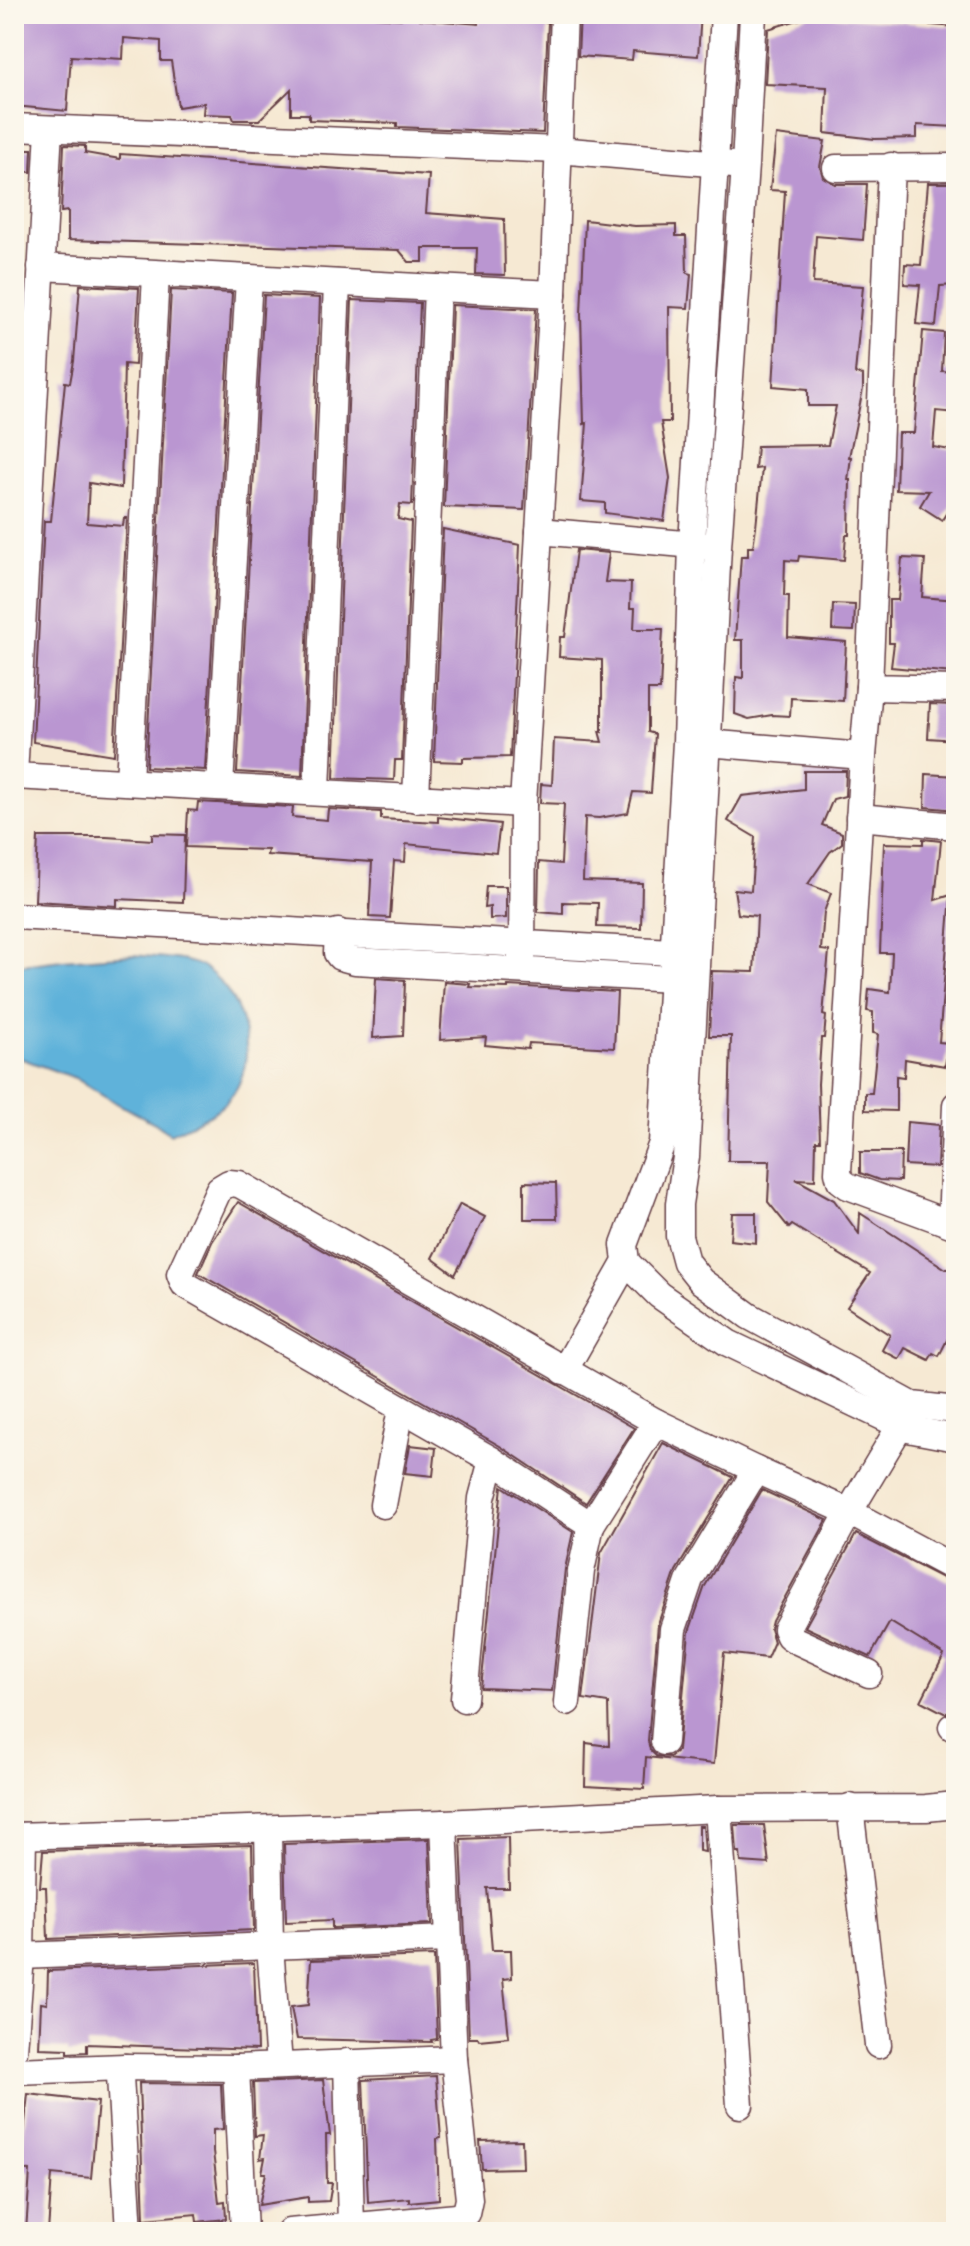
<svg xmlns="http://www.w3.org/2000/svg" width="970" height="2246" font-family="'Shantell Sans',sans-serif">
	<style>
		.water { fill: #5eb2da; stroke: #546882; stroke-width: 2 }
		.building { fill: #ba96d1 }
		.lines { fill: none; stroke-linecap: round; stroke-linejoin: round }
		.minor-casing { stroke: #643d44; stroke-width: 29 }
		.minor { stroke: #fff; stroke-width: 26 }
	</style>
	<rect width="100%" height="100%" fill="#fbf7ec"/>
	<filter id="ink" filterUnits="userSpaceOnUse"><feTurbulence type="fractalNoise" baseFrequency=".0125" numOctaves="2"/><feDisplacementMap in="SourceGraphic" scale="16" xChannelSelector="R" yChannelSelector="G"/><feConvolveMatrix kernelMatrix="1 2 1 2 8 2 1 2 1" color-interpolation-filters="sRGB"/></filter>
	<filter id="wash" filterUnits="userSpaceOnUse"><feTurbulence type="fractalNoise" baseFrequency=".006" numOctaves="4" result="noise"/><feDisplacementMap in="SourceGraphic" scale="32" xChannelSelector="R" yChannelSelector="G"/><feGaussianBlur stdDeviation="1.8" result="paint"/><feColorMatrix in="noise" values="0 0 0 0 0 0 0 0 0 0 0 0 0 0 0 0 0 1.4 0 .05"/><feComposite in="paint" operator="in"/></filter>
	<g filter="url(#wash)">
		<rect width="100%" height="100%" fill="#f6e9d3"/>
		<path class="water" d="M134 955C156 958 188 957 206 969 245 997 262 1062 228 1100 214 1116 188 1125 170 1134L155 1123 118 1104 75 1078 14 1056V966L62 960Z"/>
		<g id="blocks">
			<g class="building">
				<path d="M14 14H331L401 19 404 14 420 16V19L479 24V18L548 22 543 133 397 127V123L309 120V114H291V89L259 120H234L232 115 203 114 204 103 178 107 171 61H161V41L124 38 123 59 71 56 67 111 14 106Z"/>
				<path d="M580 14H701L698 56 633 51 632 60 578 56Z"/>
				<path d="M814 15 956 27 954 91H956V127L917 125V138L875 139 825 133 827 87 765 84 768 29Z"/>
				<path d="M776 135 825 141 820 167 823 177 835 184H867L863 240 816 236 813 283 863 286 855 374 863 375V389L849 457H851L848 480H850L849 535H846L844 560 799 556 798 561 785 560 784 596H789L788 637 846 642 843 701 791 698 790 716 772 715 749 719 735 714 736 677 743 678V640H735L741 556H748V547H753L756 527 762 468 755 469 757 446 828 445 836 406H808V389L773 386 785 191 770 190Z"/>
				<path d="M64 145 85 146V153L120 159V154L429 175 426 213 504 219 505 275 476 274 477 248H423V262H409L399 250 68 240V211L61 212Z"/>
				<path d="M14 149H32L31 172 14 171Z"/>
				<path d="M928 183H953V193L956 194V285L940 286 936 326 916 324 920 285 904 284 905 264 921 265Z"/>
				<path d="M585 220 635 226 676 225V236H686L687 273 691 274 688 308 669 307 670 422H661L670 478 664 521 605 513V503L581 501 587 423 584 424 581 314Z"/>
				<path d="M80 285 139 288 135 365 124 364 121 488 89 483 87 523 123 526 124 518H127L114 755 33 742 44 521H51L65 382 70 383 74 361Z"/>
				<path d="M171 290 232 293 205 770 146 767Z"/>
				<path d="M264 295 320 298 302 776 237 772Z"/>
				<path d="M352 300 420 303 412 505 400 504 398 519 411 522 402 760H395L394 780 334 778Z"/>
				<path d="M452 305 536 309 524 510 444 507Z"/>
				<path d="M923 331 944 333 942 371 956 372V413L936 411 933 447 956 451V498L942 520 920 506 929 491 896 490 898 433H914Z"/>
				<path d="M443 529 520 545 510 757 463 758V762L434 761Z"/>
				<path d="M576 550 609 553 605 582 631 583 630 608H635L634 629H663L660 690H648V732L655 734 651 793 633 792 628 813 599 818 585 817 583 881 642 883 641 928 597 927 598 903 563 902V914L538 912 539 862 561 864 564 804 540 803 541 784 552 785 554 739 602 742 599 731 602 732V660L559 657 560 637H565Z"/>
				<path d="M902 558 925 559 922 597 956 600 953 673 891 667 894 643H889V600H898Z"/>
				<path d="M833 604 855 605 854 631 832 630Z"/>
				<path d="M930 704 953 705 956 707V740L928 738Z"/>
				<path d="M804 771H846L845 796 833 799 822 825 842 833V843L830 852 808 884 831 893 824 912 821 950 829 951 823 1015 826 1016 824 1038H821L818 1084 820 1141H816L815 1180 796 1179 834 1200 859 1234 860 1213 946 1269H956V1322L939 1356 933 1353 929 1360 905 1348 899 1359 882 1350 890 1335 847 1307 870 1273 792 1225 789 1228 768 1202 770 1161H728L731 1036H709L712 971 754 972 757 916 738 914 734 889 751 891 755 837 728 821 742 796 804 789Z"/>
				<path d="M926 774 956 776V810L925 807Z"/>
				<path d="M198 802 293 807 292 817 327 820 328 809 381 812V819L438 822V817L500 824 496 853 406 844 405 862 394 861 390 918 369 917 372 862 267 855 268 850 186 847 188 810 197 811Z"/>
				<path d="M152 834 185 835 183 902 117 899V906L35 901 38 837H106L152 840Z"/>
				<path d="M923 839 941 841 935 900 951 895 939 1042 949 1043 945 1066 905 1059 904 1077 896 1076V1111L865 1110V1093H872L878 1034 873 1033V1012L867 1011 869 989 890 992 892 953H880L884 843 923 844Z"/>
				<path d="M486 886H506V918L490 919V907L484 908Z"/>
				<path d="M376 978 405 980 403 1036 373 1038Z"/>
				<path d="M444 982 470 984 469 987 508 988V986L617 992 614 1048 529 1043 528 1049 485 1045 486 1037 440 1040Z"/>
				<path d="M907 1122 939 1125 937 1167 905 1165Z"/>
				<path d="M860 1152H901L900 1181 879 1180 860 1173Z"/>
				<path d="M524 1182 556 1183 557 1219H524Z"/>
				<path d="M238 1202 634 1428 586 1503 500 1446 198 1273 212 1242Z"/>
				<path d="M460 1204 485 1217 455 1275 432 1258Z"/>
				<path d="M732 1213H756V1243L730 1240Z"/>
				<path d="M663 1443 733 1477 676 1571 658 1624 648 1741 650 1750 656 1756 670 1757 678 1750 689 1632 705 1586 762 1490 827 1520 772 1621 770 1629 774 1642 767 1658 724 1653 714 1764 646 1757 644 1789 585 1786 586 1743 609 1746 608 1703 583 1699 601 1553Z"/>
				<path d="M410 1445 436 1448 433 1476 405 1473Z"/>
				<path d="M502 1486 573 1532 565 1569 552 1691 481 1688Z"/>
				<path d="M856 1534 956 1585V1712L944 1713 921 1701 944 1655 890 1622 870 1657 805 1627Z"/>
				<path d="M735 1825H764L769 1864 741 1862 740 1852H737Z"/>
				<path d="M699 1826H703L705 1852 699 1851Z"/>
				<path d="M508 1837 509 1888H487L492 1950H511L512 1978 503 1979 509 2037 479 2040 478 2038H469L461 1839Z"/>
				<path d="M429 1839 432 1924 332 1928V1920L286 1922 284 1844Z"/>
				<path d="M252 1845 254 1930 48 1939 46 1887H40L43 1851Z"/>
				<path d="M434 1956 437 2039 431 2040 432 2042 297 2039 291 2007 308 2005 311 1960Z"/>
				<path d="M254 1963 257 2050 87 2044V2052L68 2053V2049L39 2048 41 2003 47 2004 48 1971Z"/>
				<path d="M436 2076 441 2138 437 2139 439 2199 409 2202V2198L368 2202 363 2080Z"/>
				<path d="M323 2080 330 2135H326L327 2183H332L329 2201 308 2202V2197L259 2205 266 2173H262L265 2158 260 2159 263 2135 255 2136 253 2083Z"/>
				<path d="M139 2083 221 2084 223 2129 213 2130V2152L219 2202 225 2201 226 2219 197 2222 196 2214 144 2219Z"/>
				<path d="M28 2094 98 2102 91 2178 52 2174 48 2232H26L30 2171 20 2170Z"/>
				<path d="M522 2140 523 2168 482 2169 480 2141Z"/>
			</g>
		</g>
	</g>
	<g filter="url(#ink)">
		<use href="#blocks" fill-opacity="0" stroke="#643d44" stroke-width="2"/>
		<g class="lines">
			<g class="minor-casing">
				<g id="minor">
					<path d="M753 14 745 165 718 547 686 1157 679 1204V1236L686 1262 701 1281 749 1316 912 1405 956 1410"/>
					<path d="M14 127 558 150 733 165"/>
					<path d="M49 129 14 776 523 804 553 294 564 14"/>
					<path d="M891 166 869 687 956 689"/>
					<path d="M836 168 956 167"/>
					<path d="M41 267 437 288 416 799"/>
					<path d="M437 288 553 294"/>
					<path d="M539 531 706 546"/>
					<path d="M694 742 863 756 838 1172 840 1180 848 1186 956 1226"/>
					<path d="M863 756 869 687"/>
					<path d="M129 781 156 275"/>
					<path d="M220 787 249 278"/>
					<path d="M317 791 337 283"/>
					<path d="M859 817 956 826"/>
					<path d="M14 916 672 952"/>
					<path d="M338 932 337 953 340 957 355 961 671 979"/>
					<path d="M522 961 523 804"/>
					<path d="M229 1183 239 1184 656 1422 591 1525 492 1460 184 1284 180 1274 219 1189Z"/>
					<path d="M951 1223 956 1105"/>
					<path d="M626 1262 659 1295 728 1343 908 1429 956 1438"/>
					<path d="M564 1371 626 1262 624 1245 662 1143 686 742 692 544 724 14"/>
					<path d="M656 1422 756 1470"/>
					<path d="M383 1505 401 1409"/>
					<path d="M869 1674 795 1640 789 1636 786 1629 849 1512 908 1413"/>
					<path d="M464 1699 482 1498 492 1460"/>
					<path d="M567 1702 581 1571 591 1525"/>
					<path d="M952 1727 956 1729"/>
					<path d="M664 1742 673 1629 690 1579 756 1470 849 1512 956 1569"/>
					<path d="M850 1807 878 2045"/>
					<path d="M718 1809 740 2105"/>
					<path d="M268 1829 270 1946 279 2065"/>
					<path d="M14 1836 444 1823 718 1809 926 1808 956 1805"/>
					<path d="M21 1956 448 1939"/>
					<path d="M14 2051 21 1956 23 1836"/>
					<path d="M347 2062 351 2227"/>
					<path d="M236 2068 244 2232"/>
					<path d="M14 2071 125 2067"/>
					<path d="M129 2232 120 2076 125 2067 236 2068 454 2059"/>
					<path d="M289 2232 457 2217 466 2213 469 2199 454 2059 444 1823"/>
				</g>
			</g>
			<use href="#minor" class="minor"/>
		</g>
	</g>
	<rect width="970" height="2246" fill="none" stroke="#fbf7ec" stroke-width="48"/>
</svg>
